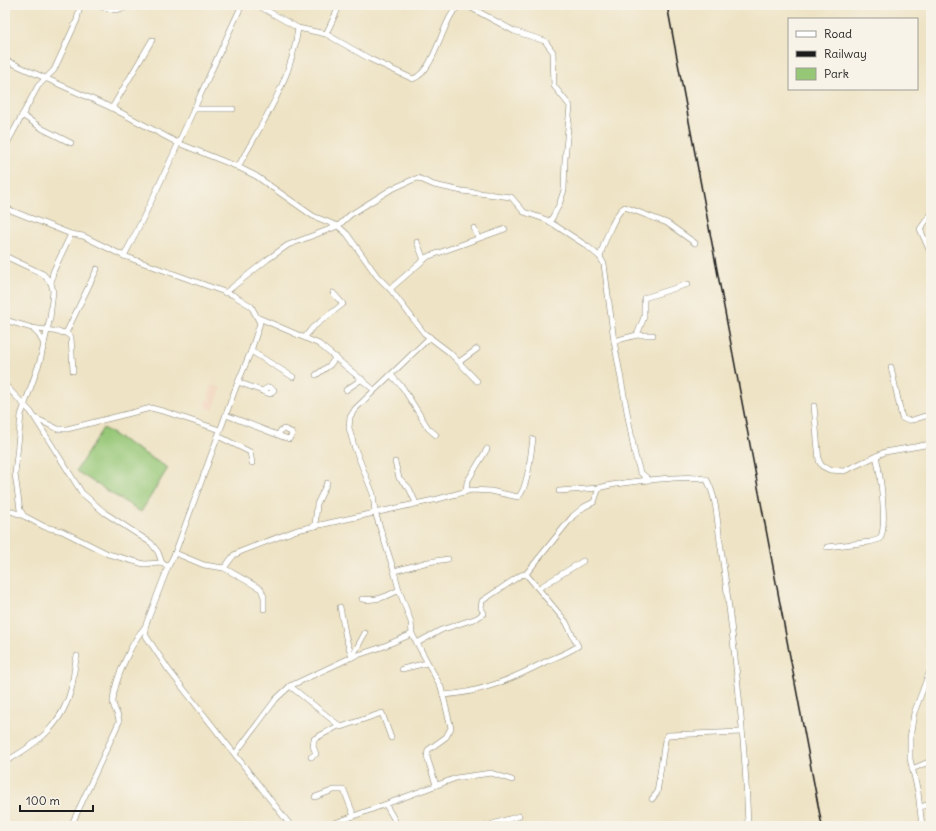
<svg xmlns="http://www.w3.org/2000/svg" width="936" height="831" font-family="Delius,sans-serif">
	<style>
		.built { fill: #f2d5bd }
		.park { fill: #96c777; stroke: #59724a }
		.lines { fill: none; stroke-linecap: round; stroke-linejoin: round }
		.street-casing { stroke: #858070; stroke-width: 6 }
		.street { stroke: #fff; stroke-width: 5 }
		.rail { stroke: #1c1c1c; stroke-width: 1.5 }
	</style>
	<rect width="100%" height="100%" fill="#f7f3e8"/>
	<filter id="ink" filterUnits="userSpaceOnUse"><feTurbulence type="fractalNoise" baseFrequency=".025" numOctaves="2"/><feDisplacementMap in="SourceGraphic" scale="8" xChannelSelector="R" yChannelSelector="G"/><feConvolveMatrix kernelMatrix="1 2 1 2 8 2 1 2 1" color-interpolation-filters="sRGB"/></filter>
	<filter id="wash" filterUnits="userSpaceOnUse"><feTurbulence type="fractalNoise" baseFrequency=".012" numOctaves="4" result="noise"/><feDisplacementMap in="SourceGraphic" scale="16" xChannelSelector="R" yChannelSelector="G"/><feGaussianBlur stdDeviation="0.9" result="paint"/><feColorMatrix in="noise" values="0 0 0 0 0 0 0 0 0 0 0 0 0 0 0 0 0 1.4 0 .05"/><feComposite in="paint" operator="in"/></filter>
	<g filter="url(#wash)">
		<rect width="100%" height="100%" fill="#eee3c5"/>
		<path class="built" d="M212 385 221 388 213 410 206 407 205 404 207 399 210 400V397H208Z"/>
		<path class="park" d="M103 428 168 468 141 512 76 471Z"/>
	</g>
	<g filter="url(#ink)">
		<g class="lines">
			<g class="street-casing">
				<g id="street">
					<path d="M95 5 116 10 134 5"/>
					<path d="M257 5 298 28 326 34 370 59 413 79C438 69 442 14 461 5"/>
					<path d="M466 5 514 31 545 41 553 52 554 86 570 106 565 159 564 190 559 205 550 222"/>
					<path d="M326 34 337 11 338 5"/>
					<path d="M5 60 112 108 178 143 238 167 256 176 313 216 338 226 347 234 377 276 390 289 424 333 449 352 477 381"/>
					<path d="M112 108 152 40"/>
					<path d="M193 109H233"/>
					<path d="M22 115 43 129 71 143"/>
					<path d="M5 147 38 86 54 70 77 20 80 5"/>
					<path d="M238 167C263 121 292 80 298 28"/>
					<path d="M5 208 71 234 83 236 124 256 233 295 251 306 260 323 251 351 236 387 175 553 168 567 145 627 146 636 168 669 291 826"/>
					<path d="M931 214 920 229 931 254"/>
					<path d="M474 228 478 238"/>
					<path d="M417 242 424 260"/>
					<path d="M5 256 43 274 51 283 53 291 50 318 40 361 21 415 15 474 20 510 24 516 45 527 62 531 108 554 144 564 162 563 168 567"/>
					<path d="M124 256C167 174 202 88 242 5"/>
					<path d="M600 257C603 245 615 212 625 207L667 223 695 243"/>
					<path d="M51 283 53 272 71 234"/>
					<path d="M390 289 427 257 505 229"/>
					<path d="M225 293 268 259 288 245 338 226 350 215 390 190 412 180 418 178 434 185 462 191 511 197 524 212 547 220 587 246 600 257 604 264 614 341 635 455 640 472 648 479"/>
					<path d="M259 318 319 344 374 390"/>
					<path d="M5 320 32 328 66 333 97 269"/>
					<path d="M34 330 39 335 44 344"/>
					<path d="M66 333 71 337 73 371"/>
					<path d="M637 335 644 317V298L688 284"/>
					<path d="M305 337 312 328 343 304 333 293"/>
					<path d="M430 337 355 409 350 417 349 428 354 446 373 494 375 512 394 571 399 590 411 622 412 634 441 687 451 728 446 737 428 750 427 757 436 785"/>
					<path d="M614 341 637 335H653"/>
					<path d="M251 351 293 377"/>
					<path d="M459 362 477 349"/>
					<path d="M891 367 902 418C911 425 921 414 931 416"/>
					<path d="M316 375 330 365 336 357"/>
					<path d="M391 375 403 388 428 428 436 435"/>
					<path d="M238 382 270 394 274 390 269 387 262 391"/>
					<path d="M5 385 31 412 82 493 105 513 151 543 158 552 162 563"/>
					<path d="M346 390 362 379"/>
					<path d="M814 406 819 461 822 466 830 470 844 471 885 452 931 444"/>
					<path d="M226 415 283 437 289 439 292 435 291 432 284 429 281 430 278 435"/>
					<path d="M37 419 58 429H67L151 408 166 412 220 430"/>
					<path d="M218 436 250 452 252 463"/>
					<path d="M395 462 399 478 409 488 416 503"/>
					<path d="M466 491 467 482 487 449"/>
					<path d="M559 491 599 488"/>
					<path d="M5 509 24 516"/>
					<path d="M315 526 317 504 327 483"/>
					<path d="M827 547 870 542 880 539C888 525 880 472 876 456"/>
					<path d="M175 553 204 565 224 568 234 555 242 551 297 530 438 499 471 490 491 491 518 497C528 490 531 451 533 439"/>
					<path d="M224 568 261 589 264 597V609"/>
					<path d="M394 571 428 562 448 559"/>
					<path d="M526 574 573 516 584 507 594 502 599 488C614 483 696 473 707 480 718 501 717 525 721 548 734 640 745 733 748 826"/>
					<path d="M539 588 583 561"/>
					<path d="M362 599C376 601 386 597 399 590"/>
					<path d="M340 607 346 638 352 657"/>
					<path d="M417 643 441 630 477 618 484 613 481 608 482 601 521 575 526 574 566 622 578 646C568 653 556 657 545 662 512 679 480 693 443 695"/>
					<path d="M352 657 365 633"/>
					<path d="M402 669 427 663"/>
					<path d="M290 686 341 727 382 713 391 738"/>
					<path d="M235 754 276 699 290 686 352 657 382 647 412 634"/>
					<path d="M311 757 316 754 313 746 314 739 338 726"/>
					<path d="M5 762C38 743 63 725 72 686 74 676 74 666 77 656"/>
					<path d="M912 769 931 761"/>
					<path d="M315 797 334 790H344L354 816"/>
					<path d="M652 799 657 793 665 740 668 735 742 732"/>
					<path d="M386 805 398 826"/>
					<path d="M920 807 931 804"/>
					<path d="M71 826 119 722C119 714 113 709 113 701 114 681 132 641 145 627"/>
					<path d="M327 826 456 778 491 773 512 780"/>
					<path d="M486 826 519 816"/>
					<path d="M922 826 918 792 910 759V738L914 713 931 668"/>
				</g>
			</g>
			<use href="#street" class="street"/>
			<path class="rail" d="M667 5 822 826"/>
		</g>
	</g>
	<rect width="936" height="831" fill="none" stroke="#f7f3e8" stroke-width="20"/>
	<rect x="788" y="18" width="130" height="72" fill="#f7f3e8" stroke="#9f9d96"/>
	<rect x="796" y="31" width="20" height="6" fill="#ffffff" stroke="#9f9d96"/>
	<text x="824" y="38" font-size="12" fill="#1c1c1c">Road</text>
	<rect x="796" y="51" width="20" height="6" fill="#1c1c1c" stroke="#9f9d96"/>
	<text x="824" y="58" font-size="12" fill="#1c1c1c">Railway</text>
	<rect x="796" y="68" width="20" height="12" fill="#96c777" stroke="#9f9d96"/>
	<text x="824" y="78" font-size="12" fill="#1c1c1c">Park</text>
	<path d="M20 805v6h73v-6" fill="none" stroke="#1c1c1c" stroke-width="2"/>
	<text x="26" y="805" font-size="12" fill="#1c1c1c" stroke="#f7f3e8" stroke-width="3" paint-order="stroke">100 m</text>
</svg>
